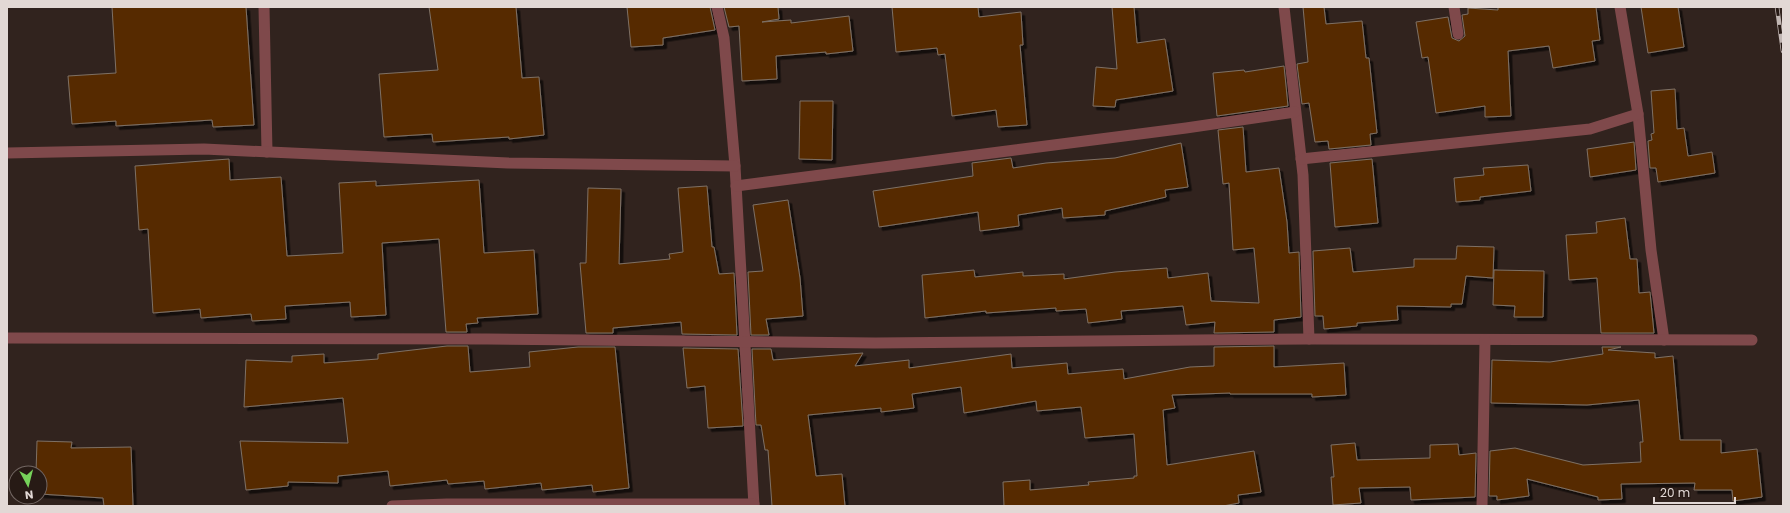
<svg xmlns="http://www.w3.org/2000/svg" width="1790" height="513" font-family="Poppins,sans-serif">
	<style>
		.building { fill: #572c00; stroke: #7e7065; filter: url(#shadow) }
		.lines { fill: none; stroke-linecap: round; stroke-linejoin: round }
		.minor { stroke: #7f494b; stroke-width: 11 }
		.rail-casing { stroke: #c2b7b4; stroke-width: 4.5 }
		.rail { stroke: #271a15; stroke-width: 3; stroke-dasharray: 9; stroke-linecap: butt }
	</style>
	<defs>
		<filter id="shadow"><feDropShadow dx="3.5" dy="3.5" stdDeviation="0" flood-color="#0009"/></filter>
	</defs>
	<rect width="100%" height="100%" fill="#31231e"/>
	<g class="building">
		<path d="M112 7H246L254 125 213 127 212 120 116 126V121L72 124 68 76 116 73Z"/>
		<path d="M429 7H516L522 78 539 77 544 135 509 139V137L433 142 432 134 384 137 379 74 438 70Z"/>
		<path d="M627 7H710L715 30 663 38V45L631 47Z"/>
		<path d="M724 7H778L779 19 762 22 791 20V23L849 16 853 51 826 54V52L776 56 777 79 742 81 739 26 729 27Z"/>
		<path d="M892 7H978L979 17 1021 12 1023 45H1020L1027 125 998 127 996 110 952 116 945 54 938 55 937 48 896 52Z"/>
		<path d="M1112 7H1134L1137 43 1165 39 1173 91 1116 100 1115 107 1093 106 1096 67 1117 69Z"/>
		<path d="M1303 7H1324L1326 24 1362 21 1366 58H1369L1377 133 1370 134 1371 145 1329 149 1328 141 1315 142 1309 103 1302 104 1297 64 1308 62Z"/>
		<path d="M1498 7H1596L1600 40 1592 41 1595 61 1553 68 1549 46 1508 51 1511 116 1485 117V106L1436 113 1428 57 1422 58 1416 22 1448 17 1452 38 1459 41 1465 36 1462 15 1468 14V8L1498 10Z"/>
		<path d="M1641 7H1678L1684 47 1648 53Z"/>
		<path d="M1284 66 1288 106 1217 116 1213 73 1244 70 1245 72Z"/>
		<path d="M1675 89 1677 129 1684 128 1688 156 1712 152 1715 173 1658 182 1656 168H1650L1648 141 1652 140 1651 134 1654 133 1651 91Z"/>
		<path d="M800 101H833L832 160 799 159Z"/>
		<path d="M1243 127 1246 172 1279 168 1287 222 1289 253 1299 252 1301 317 1274 320V332L1214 333 1215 322 1186 325 1183 306 1121 311 1122 319 1088 323 1086 309 1056 311V308L986 313V311L925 318 922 275 974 270 975 277 1023 272V276L1064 274V279L1115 272 1167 268 1168 278 1208 273 1211 301 1259 303 1254 248 1233 250 1229 183 1223 184 1218 130Z"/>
		<path d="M1634 142 1636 170 1590 177 1587 149Z"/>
		<path d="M1181 143 1188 187 1165 190 1166 197 1105 211V215L1063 218 1062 208 1018 215 1019 226 980 231 978 212 879 227 873 191 973 176 972 163 1011 158 1013 168 1046 163 1115 158Z"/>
		<path d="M229 159 230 180 281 177 287 256 343 253 339 183 376 181V186L479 180 484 253 534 250 538 314 477 318 478 323 466 324 467 332H446L439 239 382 243 386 315 351 317 350 302 285 306 286 319 252 321 251 314 201 318 200 309 153 313 148 229 139 230 135 166Z"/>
		<path d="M1372 159 1378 223 1335 227 1330 163Z"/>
		<path d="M1528 165 1531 191 1480 197V200L1456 202 1454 178 1484 175 1483 168Z"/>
		<path d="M707 186 712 247H714L719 274 734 273 737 335 682 334 681 322 613 328V333H586L580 263H586L588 188 621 189 619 264 670 259 669 254 683 252 678 188Z"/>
		<path d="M788 200 800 278 803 316 766 319 769 335H751L748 272 763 271 753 205Z"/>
		<path d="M1625 218 1630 259H1637L1639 293 1650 292 1654 333H1601L1597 278 1569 280 1566 235 1597 233 1596 222Z"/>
		<path d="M1457 246 1494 247 1493 278 1466 276 1462 304H1451V307L1397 306 1398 320 1357 323V326L1324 329 1323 316H1315L1313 251 1350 248 1353 272 1414 267V259H1456Z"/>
		<path d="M1494 270 1544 271 1543 317H1514L1515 306 1493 305Z"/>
		<path d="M468 346 470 372 530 367 529 352 578 347H615L629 488 593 492 592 485 542 490 541 483 485 489 484 481 448 484 447 480 390 486 388 471 338 476V483L288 482V486L246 490 240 441 348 443 343 398 244 407 246 360 292 362V356L324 354V363L378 359V354L447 346Z"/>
		<path d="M1274 346V367L1344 363 1346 395 1312 397V394H1230V393L1172 395 1175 408 1163 410 1167 465 1254 451 1261 492 1238 495 1239 503 1223 506H1004L1003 482 1030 480V490L1089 485 1088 482 1134 478V476H1137L1134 434 1085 438 1081 407 1037 411 1036 401 964 413 961 387 912 394 914 408 881 412V408L808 415 816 476 842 474 845 506H772L768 450H765L761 425H756L752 349H771L773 360 863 353 855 366 909 360V368L1011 354 1012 368 1067 363 1068 374 1123 369 1124 379 1190 367 1214 366V347Z"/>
		<path d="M1602 347H1621L1608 350 1655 353V358L1673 356 1680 440H1721V453L1757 449 1762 497 1733 501 1732 490H1694L1695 483 1621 484 1622 499 1598 500V497L1527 479 1529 496 1497 500V496H1489L1490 451 1515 448 1583 465 1641 462 1640 442H1643L1639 400 1587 405 1491 403 1492 360 1550 362 1603 354Z"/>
		<path d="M683 348 738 349 743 426 708 428 705 386 687 388Z"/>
		<path d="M37 441 72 442 71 448 131 447 133 506H104L103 498 40 494V473H36Z"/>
		<path d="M1355 443 1357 460 1430 458V445L1458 444 1459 455 1476 453 1475 497 1411 500 1410 487 1359 488 1361 503 1333 505 1331 477H1334L1331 445Z"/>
	</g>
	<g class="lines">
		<g class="minor">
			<path d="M264 7 267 152"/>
			<path d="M717 7 724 38 735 166 754 506"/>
			<path d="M1284 7 1303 175 1309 339"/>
			<path d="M1454 7 1458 34"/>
			<path d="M1620 7 1638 114 1651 250 1664 340"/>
			<path d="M7 153 204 149 508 163 735 166"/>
			<path d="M1301 159 1590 129 1638 114"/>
			<path d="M736 186 1186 128 1295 112"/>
			<path d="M7 338 488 339 875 343 1309 339 1752 340"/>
			<path d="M392 506 447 504H754"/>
			<path d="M1482 506 1485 340"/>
		</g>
		<g class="rail-casing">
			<path id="rail" d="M1777 7 1783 51"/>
		</g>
		<use href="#rail" class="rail"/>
	</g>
	<rect width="1790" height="513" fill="none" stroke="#e2d8d5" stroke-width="16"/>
	<g transform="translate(28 485) rotate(173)"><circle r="19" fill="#271a15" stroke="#726662"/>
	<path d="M0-3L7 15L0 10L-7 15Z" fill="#76d25a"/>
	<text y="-6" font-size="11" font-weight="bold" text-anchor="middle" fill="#e2d8d5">N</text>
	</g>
	<path d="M1654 497v6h81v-6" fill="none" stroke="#e2d8d5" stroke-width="2"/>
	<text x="1660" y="497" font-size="12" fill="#e2d8d5" stroke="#271a15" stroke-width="3" paint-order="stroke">20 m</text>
</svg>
